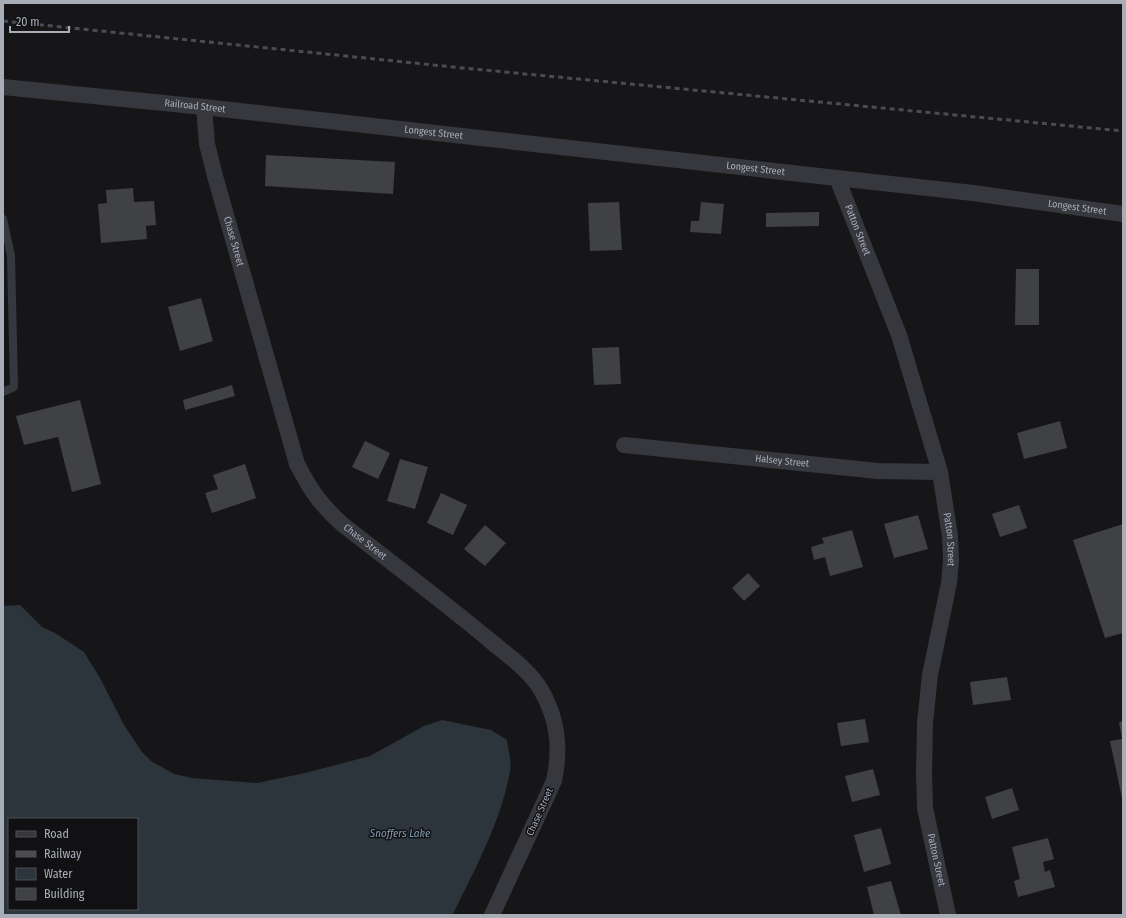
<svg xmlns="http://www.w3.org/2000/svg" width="1126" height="918" font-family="'Fira Sans Condensed',sans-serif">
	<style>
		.water { fill: #2c353c; fill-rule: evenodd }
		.building { fill: #404145 }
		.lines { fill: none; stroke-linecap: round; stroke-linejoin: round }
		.service { stroke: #37383d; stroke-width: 8 }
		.minor { stroke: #37383d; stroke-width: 16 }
		.rail { stroke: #4a4c52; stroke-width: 3; stroke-dasharray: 5 4; stroke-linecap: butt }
		.labels { text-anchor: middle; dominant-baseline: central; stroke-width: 3; stroke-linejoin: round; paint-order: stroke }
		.street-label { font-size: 10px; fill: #a8adb8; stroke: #111113 }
		.water-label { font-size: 11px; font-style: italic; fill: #7f9bb3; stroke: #111113 }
	</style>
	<rect width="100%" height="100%" fill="#161618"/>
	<path class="water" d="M20 605 42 627 55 633 84 652 100 678 124 725 142 752 151 761 174 774 192 778 257 783 305 773 370 756 424 726 442 720 491 730 507 740C508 750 512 762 510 771 501 822 475 869 453 914L3 915V606ZM9 819H137V909H9Z"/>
	<g class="building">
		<path d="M266 155 395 162 393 194 265 186Z"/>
		<path d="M133 188 134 202 154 201 156 225 146 226 147 239 101 243 98 204 107 203 106 190Z"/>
		<path d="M619 202 622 250 590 251 588 203Z"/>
		<path d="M701 202 724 204 721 234 690 232 691 221H699Z"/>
		<path d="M819 212V226L766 227V213Z"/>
		<path d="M1016 269H1039V325H1015Z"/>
		<path d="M201 298 213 341 180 351 168 307Z"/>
		<path d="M619 347 621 384 594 385 592 348Z"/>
		<path d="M232 385 235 396 185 410 183 400Z"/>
		<path d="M80 400 101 484 72 492 58 437 24 445 16 416Z"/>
		<path d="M1060 421 1067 448 1024 459 1017 433Z"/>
		<path d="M365 441 390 453 378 479 352 467Z"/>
		<path d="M400 459 428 467 415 509 387 501Z"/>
		<path d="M245 464 256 498 212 513 205 493 218 489 213 475Z"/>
		<path d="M441 493 467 505 453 535 427 523Z"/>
		<path d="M1019 505 1027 528 1000 537 992 514Z"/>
		<path d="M918 515 928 549 894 558 884 524Z"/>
		<path d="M1123 524V633L1105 638 1073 540Z"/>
		<path d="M485 525 506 543 485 566 464 549Z"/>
		<path d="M852 530 863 567 830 576 825 557 814 560 811 547 824 543 822 538Z"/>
		<path d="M748 573 760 586 744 601 732 588Z"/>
		<path d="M1007 677 1011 700 973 705 970 682Z"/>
		<path d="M865 719 869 742 841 746 837 723Z"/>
		<path d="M1123 721V739H1122L1119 722Z"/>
		<path d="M1123 739V798H1122L1110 741Z"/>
		<path d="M873 769 880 795 852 802 845 776Z"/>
		<path d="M1012 788 1019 810 992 819 985 797Z"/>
		<path d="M881 828 891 864 864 872 854 835Z"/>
		<path d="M1048 838 1054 859 1043 862 1045 872 1050 870 1055 887 1018 897 1014 881 1020 879 1012 847Z"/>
		<path d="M891 881 901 915H874L867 887Z"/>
	</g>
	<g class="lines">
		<path class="service" d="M3 219 11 255 14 387 3 392"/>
		<g class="minor">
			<path id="s1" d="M3 87 204 107 837 178 973 193 1123 214"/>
			<path id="s2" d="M204 107 207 144 215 176 297 464C311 491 320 504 342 524 393 564 444 602 493 643 510 657 530 671 541 690 558 719 561 748 554 781L492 915"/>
			<path id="s3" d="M837 178 899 335 940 472 950 536 951 560 949 583 930 675 925 723 924 772 925 808 948 915"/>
			<path id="s4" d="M624 445 878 471 940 472"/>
		</g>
		<path class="rail" d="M3 21 463 68 1123 131"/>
	</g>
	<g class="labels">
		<g class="street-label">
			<text stroke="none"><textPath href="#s1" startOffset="193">Railroad Street</textPath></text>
			<text stroke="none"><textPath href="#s1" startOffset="433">Longest Street</textPath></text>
			<text stroke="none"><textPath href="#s1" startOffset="757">Longest Street</textPath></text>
			<text stroke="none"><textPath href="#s1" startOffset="1081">Longest Street</textPath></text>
			<text stroke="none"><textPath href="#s3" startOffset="56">Patton Street</textPath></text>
			<text stroke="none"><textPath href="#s2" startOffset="138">Chase Street</textPath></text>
			<text stroke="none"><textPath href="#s4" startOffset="159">Halsey Street</textPath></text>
			<text stroke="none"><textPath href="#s3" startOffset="380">Patton Street</textPath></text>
			<text stroke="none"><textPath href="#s2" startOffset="474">Chase Street</textPath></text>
			<text transform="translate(540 812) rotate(-66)">Chase Street</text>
			<text stroke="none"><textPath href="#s3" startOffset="704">Patton Street</textPath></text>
		</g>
		<g class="water-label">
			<text x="400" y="833">Snoffers Lake</text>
		</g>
	</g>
	<rect width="1126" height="918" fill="none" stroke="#a8adb8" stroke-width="8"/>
	<rect x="8" y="818" width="130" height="92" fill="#111113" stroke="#4d4f55"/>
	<rect x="16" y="831" width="20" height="6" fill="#37383d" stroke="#4d4f55"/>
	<text x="44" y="838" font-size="12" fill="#a8adb8">Road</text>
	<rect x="16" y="851" width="20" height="6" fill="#4a4c52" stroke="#4d4f55"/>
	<text x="44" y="858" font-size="12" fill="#a8adb8">Railway</text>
	<rect x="16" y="868" width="20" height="12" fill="#2c353c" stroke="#4d4f55"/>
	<text x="44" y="878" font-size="12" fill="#a8adb8">Water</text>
	<rect x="16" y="888" width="20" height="12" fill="#404145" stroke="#4d4f55"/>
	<text x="44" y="898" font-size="12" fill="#a8adb8">Building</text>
	<path d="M10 26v6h59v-6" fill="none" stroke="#a8adb8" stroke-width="2"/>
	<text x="16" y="26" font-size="12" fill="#a8adb8" stroke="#111113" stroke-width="3" paint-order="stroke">20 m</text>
</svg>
